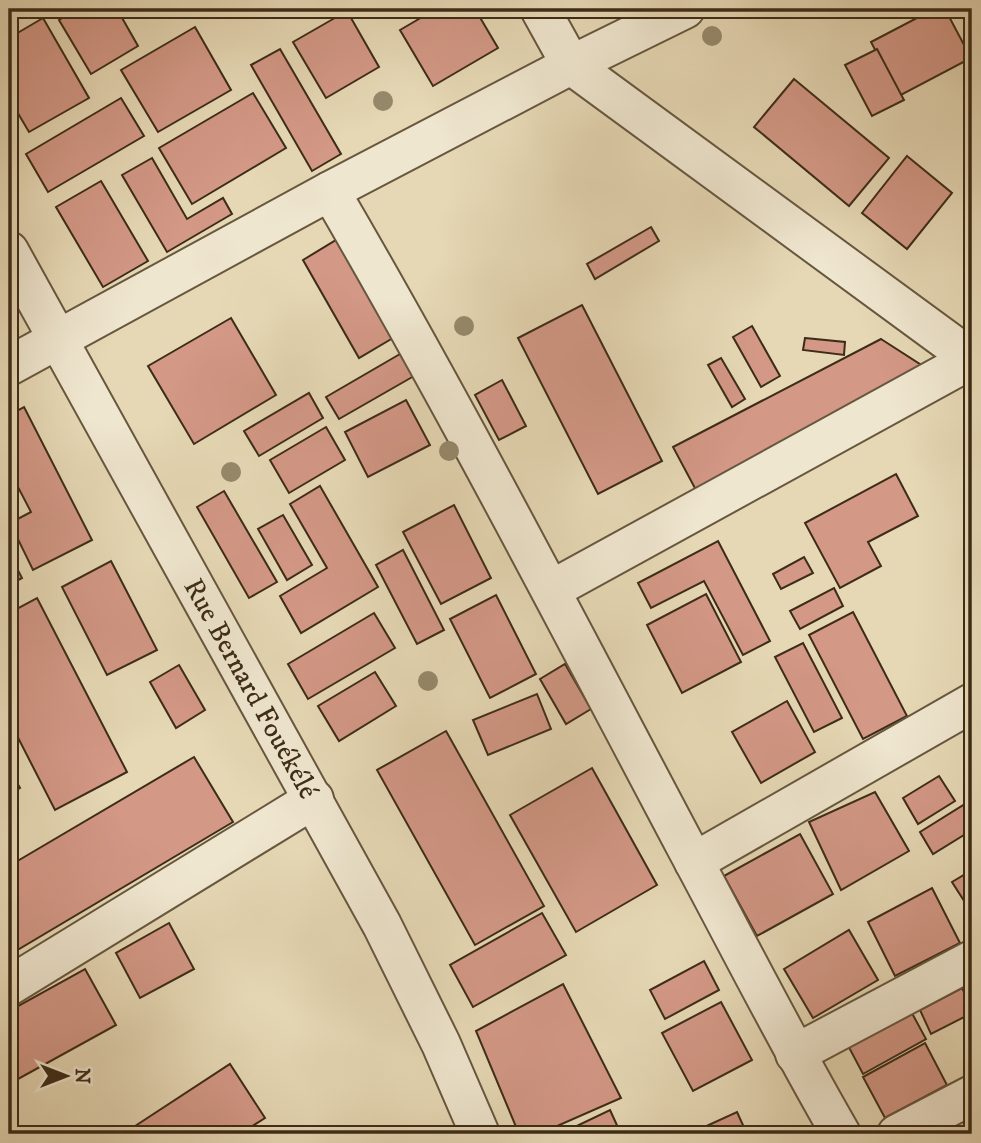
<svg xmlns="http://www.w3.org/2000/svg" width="981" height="1143" font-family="'IM FELL DW Pica',serif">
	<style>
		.building { fill: #d39886; stroke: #3d2c18; stroke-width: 2 }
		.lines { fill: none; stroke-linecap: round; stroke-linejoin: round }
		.minor-casing { stroke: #67573f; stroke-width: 42 }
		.minor { stroke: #efe6cf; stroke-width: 38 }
		.tree { fill: #96896b }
		.labels { text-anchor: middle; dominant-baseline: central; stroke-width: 7; stroke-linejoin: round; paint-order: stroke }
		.street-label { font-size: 28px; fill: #3d2c18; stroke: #efe6cf }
	</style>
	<rect width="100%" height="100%" fill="#e6d8b5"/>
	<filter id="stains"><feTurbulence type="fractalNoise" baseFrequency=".00286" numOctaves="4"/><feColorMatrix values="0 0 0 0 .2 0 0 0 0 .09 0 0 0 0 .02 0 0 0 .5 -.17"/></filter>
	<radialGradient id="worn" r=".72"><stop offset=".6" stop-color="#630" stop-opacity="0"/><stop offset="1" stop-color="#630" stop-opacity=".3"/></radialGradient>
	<g class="building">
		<path d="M78 9H117L138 46 91 74 59 20Z"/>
		<path d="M436 9H475L498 48 433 86 400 30Z"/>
		<path d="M934 9H945L971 58 899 96 871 42Z"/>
		<path d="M347 11 379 67 326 98 293 42Z"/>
		<path d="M43 18 89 98 29 132 9 98V38Z"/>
		<path d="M195 27 231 90 158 132 121 70Z"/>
		<path d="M280 49 341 154 312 171 251 65Z"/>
		<path d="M877 49 904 100 872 116 845 65Z"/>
		<path d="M794 79 889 158 849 206 754 127Z"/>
		<path d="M253 93 286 148 192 204 159 148Z"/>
		<path d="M121 98 144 136 48 192 26 154Z"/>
		<path d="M907 156 952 193 907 249 862 213Z"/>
		<path d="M152 158 187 219 223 198 232 214 167 252 122 175Z"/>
		<path d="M101 181 148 261 103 287 56 207Z"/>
		<path d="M651 227 659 241 595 279 587 264Z"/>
		<path d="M341 237 398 335 359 358 303 260Z"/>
		<path d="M582 305 662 461 598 494 518 338Z"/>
		<path d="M231 318 276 395 194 444 148 366Z"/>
		<path d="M752 326 780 376 761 387 733 337Z"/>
		<path d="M805 338 845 342 844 355 803 350Z"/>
		<path d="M881 339 929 370 697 492 673 447Z"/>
		<path d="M400 354 414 376 339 419 326 397Z"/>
		<path d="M721 358 745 399 732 407 708 365Z"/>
		<path d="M502 380 526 426 499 440 475 395Z"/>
		<path d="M309 393 323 418 259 456 244 431Z"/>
		<path d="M406 400 430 445 368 477 345 432Z"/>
		<path d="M24 407 92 540 33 570 10 523 31 512 18 487 9 492V415Z"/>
		<path d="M326 427 345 460 289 493 270 460Z"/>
		<path d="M896 474 918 516 868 542 881 566 840 588 805 523Z"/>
		<path d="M320 486 378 587 301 633 280 596 327 568 290 504Z"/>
		<path d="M224 491 277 582 249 598 197 507Z"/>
		<path d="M454 505 491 578 441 604 403 532Z"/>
		<path d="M283 515 312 565 287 580 258 529Z"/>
		<path d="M718 541 770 641 743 655 704 581 651 608 638 583Z"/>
		<path d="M403 550 444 630 417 644 376 565Z"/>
		<path d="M9 553 22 578 9 585Z"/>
		<path d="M804 557 813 573 781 589 773 574Z"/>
		<path d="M111 561 157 650 107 675 62 587Z"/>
		<path d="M834 588 843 606 800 629 790 611Z"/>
		<path d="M706 594 741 662 682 693 647 625Z"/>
		<path d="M496 595 536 674 490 698 450 619Z"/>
		<path d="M37 598 127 772 55 810 9 720V613Z"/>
		<path d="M853 612 907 716 863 739 809 635Z"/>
		<path d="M374 613 395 648 308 699 288 664Z"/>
		<path d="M803 643 842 718 814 732 775 657Z"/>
		<path d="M565 664 591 709 566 724 540 679Z"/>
		<path d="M179 665 205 710 176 728 150 682Z"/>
		<path d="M375 672 396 706 339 741 318 706Z"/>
		<path d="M537 694 551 729 488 755 473 720Z"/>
		<path d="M787 701 815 752 761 783 732 732Z"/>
		<path d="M446 731 544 906 475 945 377 770Z"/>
		<path d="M194 757 233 822 9 955V866Z"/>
		<path d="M592 768 657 885 576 932 510 815Z"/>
		<path d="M9 769 20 788 9 795Z"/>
		<path d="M939 776 955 801 918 824 903 798Z"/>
		<path d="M875 792 909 851 841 890 809 822Z"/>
		<path d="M965 804 972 816V830L933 854 920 832Z"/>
		<path d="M800 834 833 894 757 936 724 876Z"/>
		<path d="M972 870V904L968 907 952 882Z"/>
		<path d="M932 888 960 943 895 976 868 922Z"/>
		<path d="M542 913 566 955 473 1007 450 965Z"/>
		<path d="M169 923 194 969 140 998 116 953Z"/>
		<path d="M849 930 878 980 813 1018 784 969Z"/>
		<path d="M704 961 719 990 665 1019 650 990Z"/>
		<path d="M85 969 116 1025 9 1084V1011Z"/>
		<path d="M563 984 621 1098 539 1134H519L476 1031Z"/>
		<path d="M962 988 972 1007V1013L931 1034 920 1010Z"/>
		<path d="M721 1002 752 1060 693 1091 662 1033Z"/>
		<path d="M907 1004 926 1039 863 1074 844 1038Z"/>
		<path d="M925 1043 947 1085 885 1118 863 1077Z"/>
		<path d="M230 1064 265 1118 240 1134H123Z"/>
		<path d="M610 1110 621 1134H560Z"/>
		<path d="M737 1112 747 1134H689Z"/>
		<path d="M971 1126 972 1134H958Z"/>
	</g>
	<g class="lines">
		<g class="minor-casing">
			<g id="minor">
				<path d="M540 9 571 65 972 359"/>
				<path d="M330 191C455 405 569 626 685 845 737 942 786 1039 841 1134"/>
				<path id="s1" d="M9 251 382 925 441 1044 480 1134"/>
				<path d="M9 366 330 191 571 65 685 9"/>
				<path d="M551 590 972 359"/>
				<path d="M694 862 972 703"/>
				<path d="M9 986 314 799"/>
				<path d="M795 1054 972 960"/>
				<path d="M897 1134 972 1095"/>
			</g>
		</g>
		<use href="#minor" class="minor"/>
	</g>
	<g class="tree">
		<circle cx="712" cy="36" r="10"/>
		<circle cx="383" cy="101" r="10"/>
		<circle cx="464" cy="326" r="10"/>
		<circle cx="449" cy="451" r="10"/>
		<circle cx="231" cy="472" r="10"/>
		<circle cx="428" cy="681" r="10"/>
	</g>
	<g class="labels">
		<g class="street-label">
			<text stroke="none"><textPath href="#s1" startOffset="500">Rue Bernard Fouékélé</textPath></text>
		</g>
	</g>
	<rect width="981" height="1143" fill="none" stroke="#e6d8b5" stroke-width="35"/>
	<rect x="10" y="10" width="960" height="1122" fill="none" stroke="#3d2c18" stroke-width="3.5"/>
	<rect x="18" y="18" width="946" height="1108" fill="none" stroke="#3d2c18" stroke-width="2"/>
	<g transform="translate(66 1076) rotate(90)" stroke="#efe6cf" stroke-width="5" paint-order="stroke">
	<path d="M0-5L12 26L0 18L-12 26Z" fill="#3d2c18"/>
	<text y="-10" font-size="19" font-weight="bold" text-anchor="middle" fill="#3d2c18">N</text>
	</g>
	<rect width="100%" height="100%" filter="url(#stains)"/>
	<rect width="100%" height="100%" fill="url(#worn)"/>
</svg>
